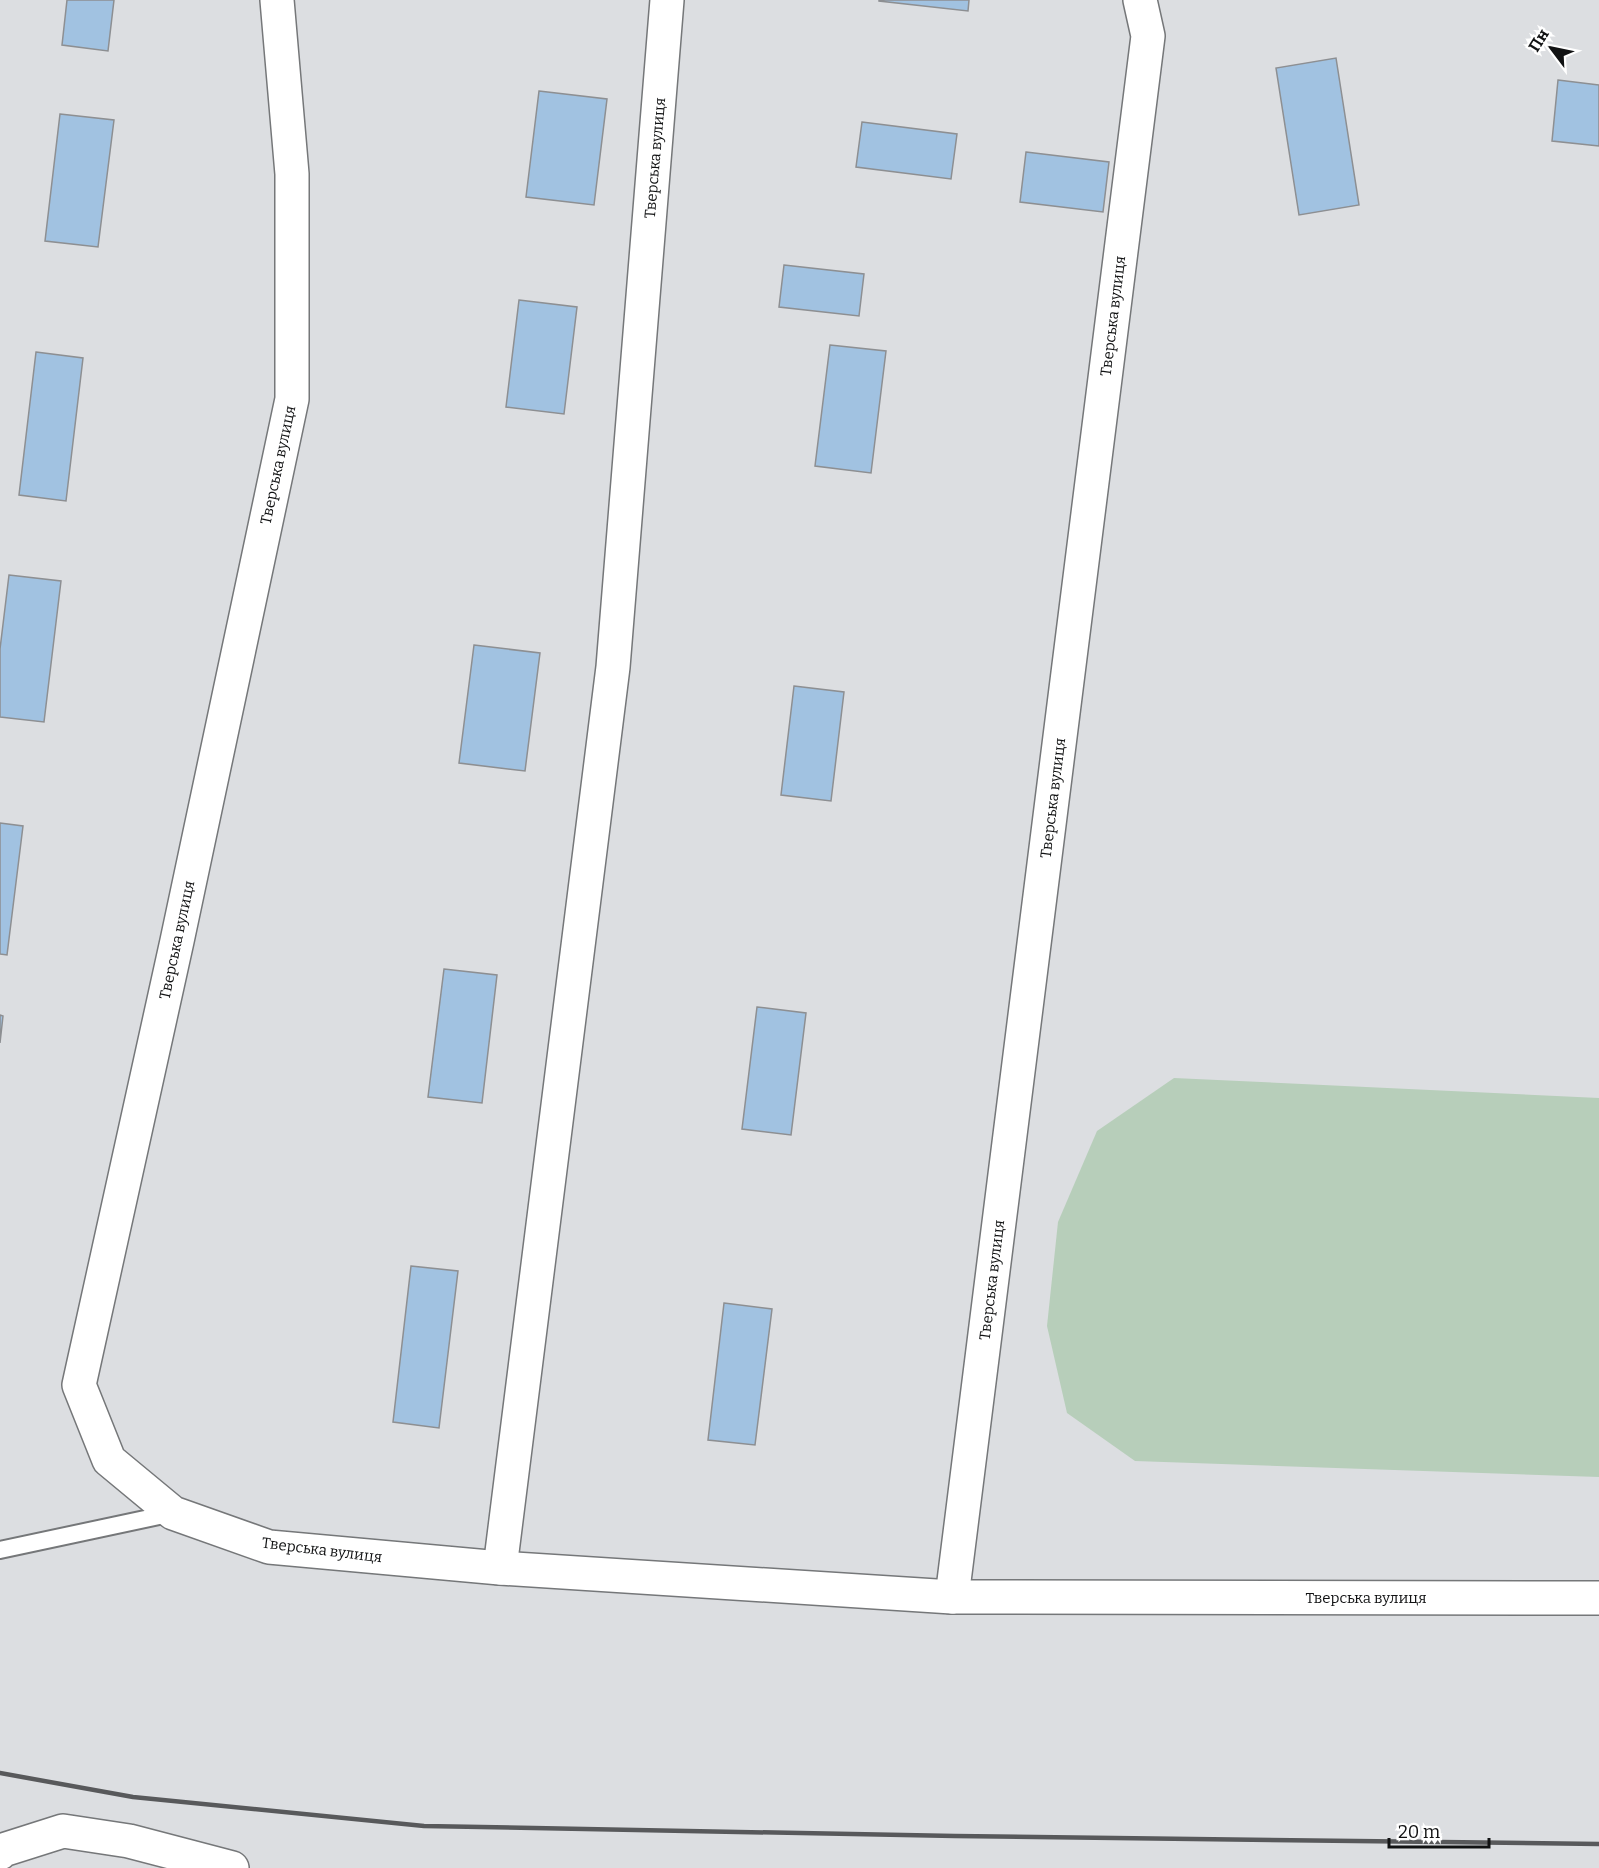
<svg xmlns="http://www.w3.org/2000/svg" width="1599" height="1868" font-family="Bitter,serif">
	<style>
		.pitch { fill: #b7ceba }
		.building { fill: #a1c2e1; stroke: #8d8f92; stroke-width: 1.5 }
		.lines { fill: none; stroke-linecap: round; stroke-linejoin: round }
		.lane-casing { stroke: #757779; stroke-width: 20 }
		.street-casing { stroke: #757779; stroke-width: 36 }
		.secondary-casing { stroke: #757779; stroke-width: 36 }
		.lane { stroke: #fff; stroke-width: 16 }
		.street { stroke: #fff; stroke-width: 33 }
		.secondary { stroke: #fff; stroke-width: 33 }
		.rail { stroke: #58595b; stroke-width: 4.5 }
		.labels { text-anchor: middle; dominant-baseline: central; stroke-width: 6; stroke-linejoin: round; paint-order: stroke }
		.street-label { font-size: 15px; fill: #111213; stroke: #fff }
	</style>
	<rect width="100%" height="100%" fill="#dcdee1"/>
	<path class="pitch" d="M1174 1078 1599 1098V1477L1135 1461 1067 1413 1047 1326 1058 1222 1097 1131Z"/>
	<g class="building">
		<path d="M67 0H114L108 51 62 45Z"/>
		<path d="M879 0H969L968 11 879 1Z"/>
		<path d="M1336 58 1359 205 1299 215 1276 68Z"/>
		<path d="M1558 80 1599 85V146L1552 141Z"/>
		<path d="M539 91 607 99 594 205 526 197Z"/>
		<path d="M60 114 114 120 98 247 45 241Z"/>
		<path d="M862 122 957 134 951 179 856 167Z"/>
		<path d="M1026 152 1109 162 1103 212 1020 202Z"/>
		<path d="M784 265 864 274 859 316 779 307Z"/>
		<path d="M519 300 577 307 564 414 506 407Z"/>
		<path d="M830 345 886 351 871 473 815 466Z"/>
		<path d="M36 352 83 358 66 501 19 495Z"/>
		<path d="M9 575 61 581 44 722 0 717V649Z"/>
		<path d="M474 645 540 653 525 771 459 763Z"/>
		<path d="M794 686 844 692 831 801 781 795Z"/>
		<path d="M0 823 23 826 7 955 0 954Z"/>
		<path d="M444 969 497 975 482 1103 428 1097Z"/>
		<path d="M757 1007 806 1013 791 1135 742 1129Z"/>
		<path d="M0 1015 3 1016 0 1043Z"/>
		<path d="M411 1266 458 1271 439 1428 393 1422Z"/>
		<path d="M724 1303 772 1309 755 1445 708 1440Z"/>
	</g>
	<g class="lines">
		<g class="lane-casing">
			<path id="lane" d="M0 1550 173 1513"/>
		</g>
		<g class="street-casing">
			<g id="street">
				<path d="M500 1568 613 667 667 0"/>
				<path d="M952 1597 1148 36 1140 0"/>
				<path d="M0 1853 3 1850 63 1831 129 1841 232 1868"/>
			</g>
		</g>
		<g class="secondary-casing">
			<path id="secondary" d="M277 0 292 174V399L177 941 79 1385 109 1460 173 1513 269 1547 500 1568 952 1597 1599 1598"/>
		</g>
		<use href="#lane" class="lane"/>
		<use href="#street" class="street"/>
		<use href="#secondary" class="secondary"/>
		<path class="rail" d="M0 1773 133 1797 424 1826 955 1836 1599 1844"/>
	</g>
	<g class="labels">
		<g class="street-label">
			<text transform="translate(655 158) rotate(-85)">Тверська вулиця</text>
			<text transform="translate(1113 316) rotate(-83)">Тверська вулиця</text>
			<text transform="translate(278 465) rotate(-78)">Тверська вулиця</text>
			<text transform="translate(1053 798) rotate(-83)">Тверська вулиця</text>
			<text transform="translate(177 940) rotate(-78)">Тверська вулиця</text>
			<text transform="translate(992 1280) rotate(-83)">Тверська вулиця</text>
			<text transform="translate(322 1550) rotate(7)">Тверська вулиця</text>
			<text x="1366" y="1598">Тверська вулиця</text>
		</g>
	</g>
	<g transform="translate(1551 48) rotate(302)" stroke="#ffffff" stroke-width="4.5" paint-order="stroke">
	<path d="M0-4.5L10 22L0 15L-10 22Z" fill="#111213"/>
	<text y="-9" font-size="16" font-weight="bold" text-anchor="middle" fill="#111213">Пн</text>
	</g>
	<path d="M1389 1838v9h100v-9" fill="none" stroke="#111213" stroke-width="3"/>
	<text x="1398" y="1838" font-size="18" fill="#111213" stroke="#ffffff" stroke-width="4.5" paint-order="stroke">20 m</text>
</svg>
